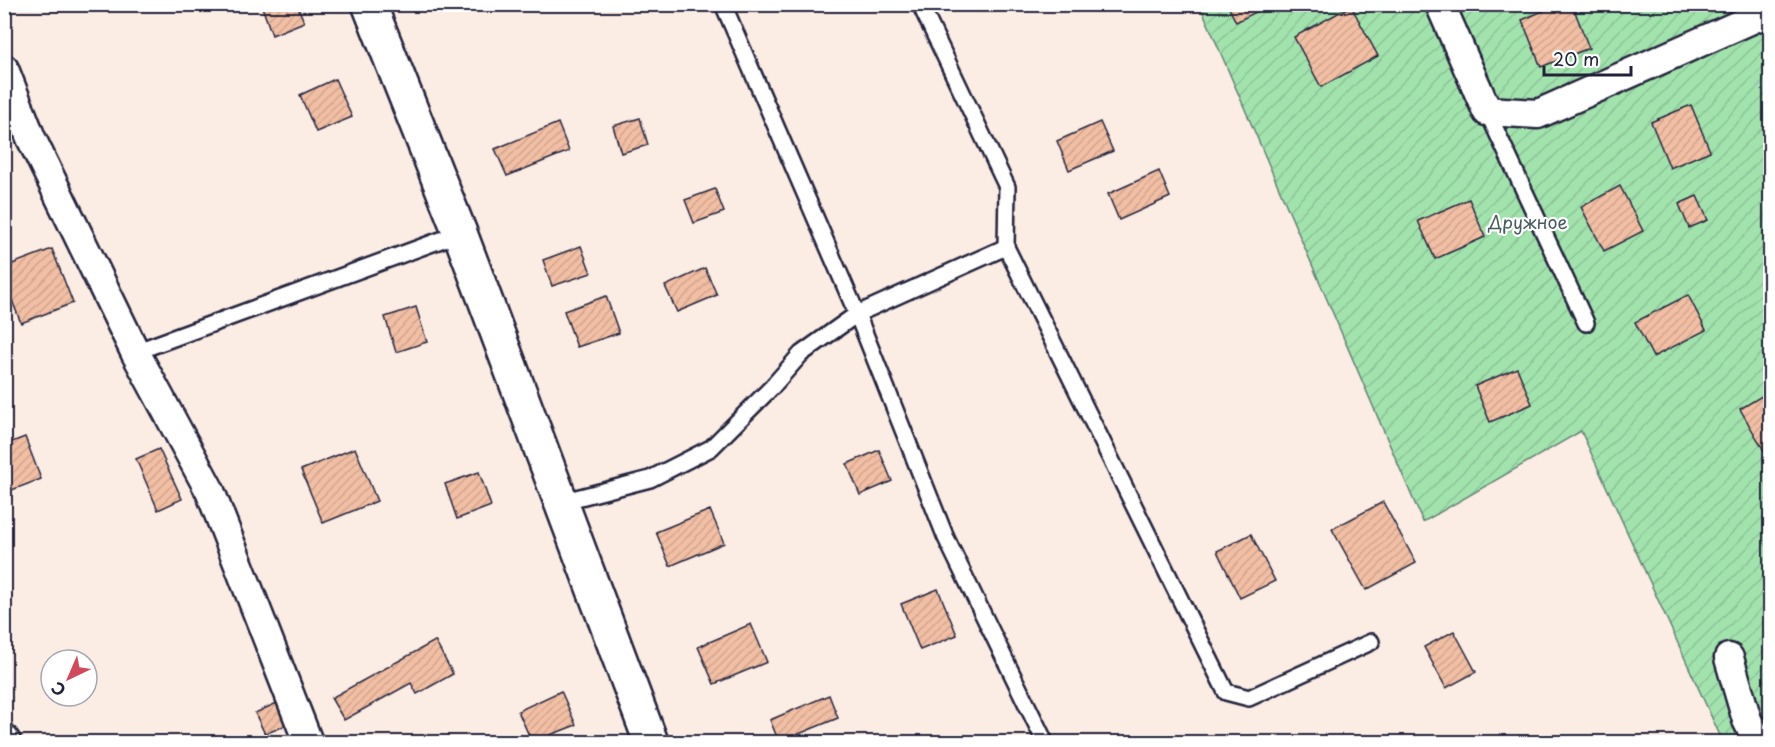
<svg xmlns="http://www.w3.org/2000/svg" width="1775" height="747" font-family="'Playpen Sans',sans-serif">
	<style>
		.garden { fill: url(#garden-furrows); stroke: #628274; stroke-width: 1.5 }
		.building { fill: url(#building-hatch); stroke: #22223b; stroke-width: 1.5 }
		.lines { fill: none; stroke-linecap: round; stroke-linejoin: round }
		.lane-casing { stroke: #22223b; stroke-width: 20 }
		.street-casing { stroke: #22223b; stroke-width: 33 }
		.secondary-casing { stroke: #22223b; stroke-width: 38 }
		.lane { stroke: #fff; stroke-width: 15 }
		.street { stroke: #fff; stroke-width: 28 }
		.secondary { stroke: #fff; stroke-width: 33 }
		.labels { text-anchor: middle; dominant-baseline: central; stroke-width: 4.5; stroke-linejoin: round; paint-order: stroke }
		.park-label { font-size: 18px; fill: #485c5d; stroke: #fff }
	</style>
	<defs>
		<pattern id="garden-furrows" width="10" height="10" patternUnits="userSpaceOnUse" patternTransform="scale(1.5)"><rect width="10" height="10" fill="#a2e3ad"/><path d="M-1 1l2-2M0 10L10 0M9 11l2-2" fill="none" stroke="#8bc296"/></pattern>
		<pattern id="building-hatch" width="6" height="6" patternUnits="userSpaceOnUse" patternTransform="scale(1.5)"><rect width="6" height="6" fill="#f2bfa4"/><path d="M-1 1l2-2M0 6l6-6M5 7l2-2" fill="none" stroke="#cfa48e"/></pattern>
	</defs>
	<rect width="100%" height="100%" fill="#fbece4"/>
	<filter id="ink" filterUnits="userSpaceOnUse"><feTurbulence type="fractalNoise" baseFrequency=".0167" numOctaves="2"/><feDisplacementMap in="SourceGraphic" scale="12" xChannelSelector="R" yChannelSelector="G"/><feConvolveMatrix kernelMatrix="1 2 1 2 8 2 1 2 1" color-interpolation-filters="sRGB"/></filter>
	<g filter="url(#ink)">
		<path class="garden" d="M1200 5H1770V742H1723L1581 431 1423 522Z"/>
		<g class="building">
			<path d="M261 4H297L304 22 272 35Z"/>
			<path d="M1227 4H1267L1268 6 1236 22Z"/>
			<path d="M1559 4H1572L1589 48 1541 67 1522 20Z"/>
			<path d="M1351 6 1378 56 1321 87 1294 37Z"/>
			<path d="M335 79 352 117 316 132 300 95Z"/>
			<path d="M1691 105 1710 151 1670 168 1651 122Z"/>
			<path d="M640 118 648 145 621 153 613 126Z"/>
			<path d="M1100 122 1113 151 1069 170 1057 141Z"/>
			<path d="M558 123 569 151 507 176 495 149Z"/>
			<path d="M1159 171 1170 197 1119 220 1108 194Z"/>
			<path d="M1620 186 1643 231 1604 251 1581 207Z"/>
			<path d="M715 189 724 212 694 223 685 200Z"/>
			<path d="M1697 196 1708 220 1689 228 1679 204Z"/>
			<path d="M1469 199 1485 237 1435 259 1418 221Z"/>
			<path d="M581 246 591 273 552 286 543 260Z"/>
			<path d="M52 249 73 303 21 323 4 280V267Z"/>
			<path d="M705 268 717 295 677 312 665 286Z"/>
			<path d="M1688 295 1706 330 1653 357 1635 322Z"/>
			<path d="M606 296 619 333 577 347 564 311Z"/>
			<path d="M416 307 427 342 396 352 385 317Z"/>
			<path d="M1517 368 1532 404 1490 422 1475 386Z"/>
			<path d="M1770 391V461L1740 409Z"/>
			<path d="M25 437 41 479 4 493V445Z"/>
			<path d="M355 448 377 501 323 523 301 470Z"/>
			<path d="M159 449 182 499 158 510 136 459Z"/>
			<path d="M879 450 892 481 860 495 847 464Z"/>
			<path d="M479 472 491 506 457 519 445 484Z"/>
			<path d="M1383 502 1416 563 1366 590 1332 529Z"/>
			<path d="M710 510 724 543 670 566 656 532Z"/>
			<path d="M1251 534 1275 581 1240 598 1217 551Z"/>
			<path d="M938 589 957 635 920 650 901 604Z"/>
			<path d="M751 624 767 662 714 684 698 647Z"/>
			<path d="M1454 631 1476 672 1446 688 1424 647Z"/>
			<path d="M435 641 453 674 417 694 411 683 344 720 331 698Z"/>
			<path d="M561 691 576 725 532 742 518 711Z"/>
			<path d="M829 695 838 718 779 742 770 720Z"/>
			<path d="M281 701 291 723 265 734 255 713Z"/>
		</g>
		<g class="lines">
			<g class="lane-casing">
				<g id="lane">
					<path d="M723 4 857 314 946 538 1045 742"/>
					<path d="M920 4 1007 187 1006 247"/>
					<path d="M1487 111 1586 323"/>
					<path d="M135 352 460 233"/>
					<path d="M561 502 650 479 711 448 772 387 801 354 857 314 1006 247 1226 692 1249 698 1371 642"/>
				</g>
			</g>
			<g class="street-casing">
				<g id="street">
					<path d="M1440 4 1487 111 1538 114 1770 11"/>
					<path d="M4 69 31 138 135 352 210 491 308 742"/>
					<path d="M1729 658 1747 720 1758 742"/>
					<path d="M4 739 6 742"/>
				</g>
			</g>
			<g class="secondary-casing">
				<path id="secondary" d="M369 4 460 233 651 742"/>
			</g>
			<use href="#lane" class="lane"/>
			<use href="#street" class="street"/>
			<use href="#secondary" class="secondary"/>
		</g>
	</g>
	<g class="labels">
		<g class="park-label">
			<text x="1528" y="221">Дружное</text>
		</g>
	</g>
	<rect width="1775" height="747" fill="none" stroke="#fff" stroke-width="24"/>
	<rect x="12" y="12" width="1751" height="723" fill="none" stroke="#22223b" stroke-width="2" filter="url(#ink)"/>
	<g transform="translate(69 678) rotate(224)"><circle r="28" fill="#ffffff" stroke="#a7a7b1" stroke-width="1.5"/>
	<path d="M0-4.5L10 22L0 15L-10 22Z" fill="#d1495b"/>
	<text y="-9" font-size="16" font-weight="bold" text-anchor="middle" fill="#22223b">С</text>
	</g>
	<path d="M1544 66v9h87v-9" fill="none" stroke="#22223b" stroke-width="3"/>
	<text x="1553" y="66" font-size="18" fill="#22223b" stroke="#ffffff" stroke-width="4.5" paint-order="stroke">20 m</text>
</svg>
